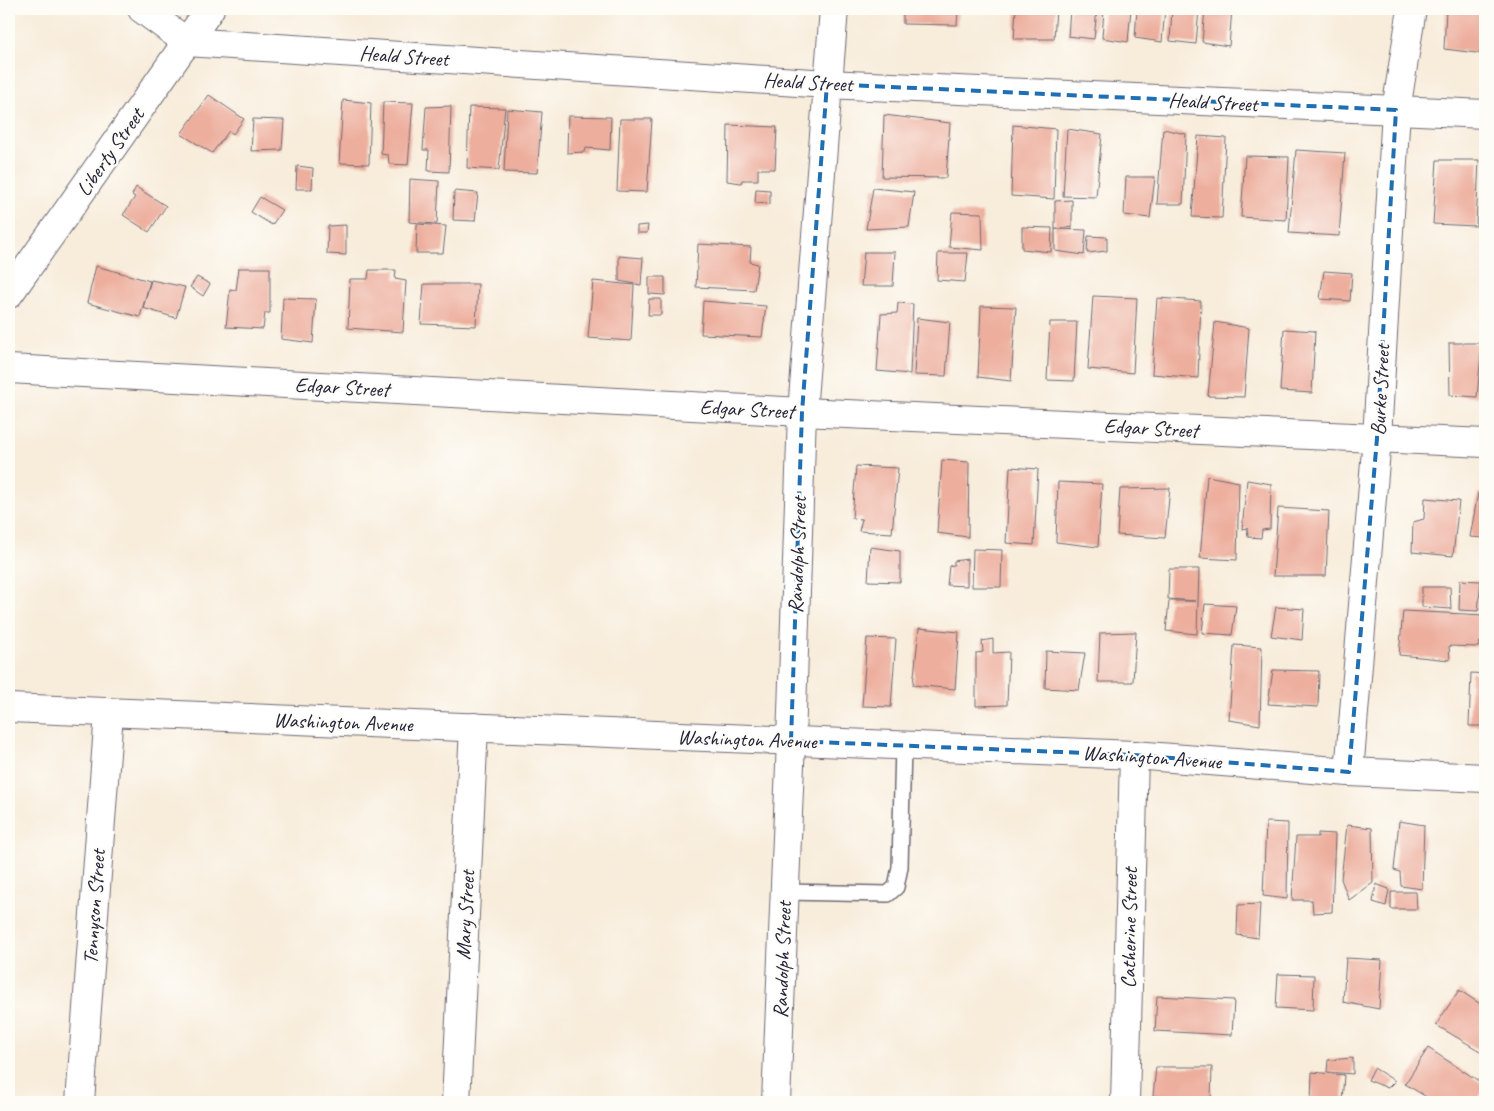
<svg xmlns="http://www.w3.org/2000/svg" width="1494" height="1111" font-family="Caveat,sans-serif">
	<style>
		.building { fill: #edae9d }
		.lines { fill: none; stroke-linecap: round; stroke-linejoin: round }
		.service-casing { stroke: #6d6973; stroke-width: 18 }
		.minor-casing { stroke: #6d6973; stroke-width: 30 }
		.tertiary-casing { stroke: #6d6973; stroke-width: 30 }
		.service { stroke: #fff; stroke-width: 15 }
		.minor { stroke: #fff; stroke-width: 28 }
		.tertiary { stroke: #fff; stroke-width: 28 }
		.marked { fill: none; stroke: #1f6fb2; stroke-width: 4; stroke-dasharray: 10 6; stroke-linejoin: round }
		.labels { text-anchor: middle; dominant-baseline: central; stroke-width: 4.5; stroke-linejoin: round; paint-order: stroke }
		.street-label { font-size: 21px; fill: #22223b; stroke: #fdfcf7 }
	</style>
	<rect width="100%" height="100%" fill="#fdfcf7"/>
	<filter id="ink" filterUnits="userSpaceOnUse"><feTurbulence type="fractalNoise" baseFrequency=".02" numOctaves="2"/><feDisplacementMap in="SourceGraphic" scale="10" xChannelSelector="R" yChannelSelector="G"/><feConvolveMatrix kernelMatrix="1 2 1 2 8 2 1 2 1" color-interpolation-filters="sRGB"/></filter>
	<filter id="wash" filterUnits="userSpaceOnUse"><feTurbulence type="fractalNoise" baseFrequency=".0096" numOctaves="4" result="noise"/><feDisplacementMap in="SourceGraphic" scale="20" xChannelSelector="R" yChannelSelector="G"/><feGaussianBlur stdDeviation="1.12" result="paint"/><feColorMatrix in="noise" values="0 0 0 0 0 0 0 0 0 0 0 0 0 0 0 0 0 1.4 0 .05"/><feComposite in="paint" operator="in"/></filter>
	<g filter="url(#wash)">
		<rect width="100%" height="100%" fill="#f8ecda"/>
		<g id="blocks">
			<g class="building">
				<path d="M903 9H958L957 25 903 24Z"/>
				<path d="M1016 9H1056L1054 39H1014Z"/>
				<path d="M1070 9H1097L1094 39 1068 36Z"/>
				<path d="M1104 9H1131L1128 42 1102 38Z"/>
				<path d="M1137 9H1165L1162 42 1135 38Z"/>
				<path d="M1172 9H1199L1196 44 1170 41Z"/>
				<path d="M1205 9H1232L1229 46 1202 42Z"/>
				<path d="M1446 9H1485V54L1444 49Z"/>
				<path d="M209 95 244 119 233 134 229 131 212 153 181 134Z"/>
				<path d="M343 100 371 103 369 164 339 163Z"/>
				<path d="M383 102 413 103 408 165 389 164 388 155 381 154Z"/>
				<path d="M451 106 449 172 428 171 429 150H423L426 107Z"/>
				<path d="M469 107 505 108 499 170 467 168Z"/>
				<path d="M507 109 542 112 537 173 504 172Z"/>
				<path d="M884 115 950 123 946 178 882 177Z"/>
				<path d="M568 116 611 117 610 150 586 148 585 152 567 153Z"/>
				<path d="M253 119 284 120 282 150 251 151Z"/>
				<path d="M620 119H652L647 192 617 191Z"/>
				<path d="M728 125 777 127 775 169H758V180H742L741 183 727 181Z"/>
				<path d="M1013 125 1056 129 1054 199 1011 196Z"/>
				<path d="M1067 129 1102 134 1096 197 1063 196Z"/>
				<path d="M1163 129 1186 134 1183 204H1157Z"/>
				<path d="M1198 136 1226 138 1222 218 1192 217Z"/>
				<path d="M1296 150 1345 153 1339 236 1289 233Z"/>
				<path d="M1245 156 1289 157 1286 220 1241 217Z"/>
				<path d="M1437 160H1479L1476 226 1433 224Z"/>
				<path d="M297 166 313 168 312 189H296Z"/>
				<path d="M1126 177H1155L1150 218 1124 215Z"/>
				<path d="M410 179 439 181 437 224 409 222Z"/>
				<path d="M136 187 166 206 149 232 123 215 135 197 132 195Z"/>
				<path d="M873 188 914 192 909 227 866 229Z"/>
				<path d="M756 189 770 190V204L755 203Z"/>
				<path d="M454 191 478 193 475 221 453 220Z"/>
				<path d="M260 197 282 210 272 225 251 212Z"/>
				<path d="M1072 200V227L1055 229V201Z"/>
				<path d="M952 212 982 213 983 250 949 247Z"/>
				<path d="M417 224 446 226 443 253H416Z"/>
				<path d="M346 225V255L327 254 328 226Z"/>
				<path d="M648 225 647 233H637V226Z"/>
				<path d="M1022 227 1052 228 1051 252 1022 249Z"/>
				<path d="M1055 229 1086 230 1084 255 1055 251Z"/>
				<path d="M1088 236 1107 237V251L1087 253Z"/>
				<path d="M698 244 751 247 750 262 758 264 754 290 696 287Z"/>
				<path d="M864 252H895L893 286H861Z"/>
				<path d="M938 253H968L965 282 937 280Z"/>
				<path d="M619 256 643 258 641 285 619 281Z"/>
				<path d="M96 266 150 281 140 317 87 303Z"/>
				<path d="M239 268H270V313H265L263 329 226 327 230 289 236 290Z"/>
				<path d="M369 270H396L395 279 406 281 403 332 348 328 350 279H368Z"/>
				<path d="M1324 271 1352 273 1350 301 1320 299Z"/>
				<path d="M197 277 210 284 203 296 190 287Z"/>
				<path d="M649 277H665V295L649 294Z"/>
				<path d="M151 280 185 287 176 318 143 308Z"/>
				<path d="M593 281 634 285 631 341 588 338Z"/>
				<path d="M424 284H478L476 326 421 324Z"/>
				<path d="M1093 296 1137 298 1133 373 1088 369Z"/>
				<path d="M283 298 316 299 313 343 281 339Z"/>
				<path d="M1157 298 1201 301 1198 378 1152 374Z"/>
				<path d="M649 299H661V315H648Z"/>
				<path d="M703 301 766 306 762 337 701 334Z"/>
				<path d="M898 303 913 304 910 374 877 371 881 314 897 313Z"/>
				<path d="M981 306 1016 307 1011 381 978 377Z"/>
				<path d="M917 318 950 322 946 376 914 375Z"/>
				<path d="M1050 322H1077L1074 381 1047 380Z"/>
				<path d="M1215 322 1249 328 1244 397 1208 396Z"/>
				<path d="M1284 329 1315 331 1312 393 1280 391Z"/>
				<path d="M1449 343H1482L1477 397 1450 395Z"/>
				<path d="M942 460 969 462 968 537 937 533Z"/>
				<path d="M856 466 898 468 892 533 859 531 862 519 852 518Z"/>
				<path d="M1010 467 1038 469 1034 545 1006 543Z"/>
				<path d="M1207 476 1239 482 1237 560 1200 558Z"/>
				<path d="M1247 480 1271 484 1270 529 1262 530 1261 538 1248 537 1247 528 1242 529Z"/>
				<path d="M1058 482 1102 484 1098 547 1056 542Z"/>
				<path d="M1170 488 1165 538 1117 535 1120 489Z"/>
				<path d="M1478 493H1485V538L1470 537Z"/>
				<path d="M1425 498 1459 501 1453 556 1412 552 1413 522 1424 519Z"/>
				<path d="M1278 508 1329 511 1326 576H1273Z"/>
				<path d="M870 547 900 551V582L868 581Z"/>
				<path d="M973 549 1002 550 1001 587H972Z"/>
				<path d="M967 559V586L947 585 949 566 954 565V561Z"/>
				<path d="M1169 569H1199L1197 634 1166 631 1169 601H1195L1168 599Z"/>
				<path d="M1460 580 1481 581 1478 611 1459 610Z"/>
				<path d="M1422 587H1450L1451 609 1422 607Z"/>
				<path d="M1205 604 1236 606 1232 635 1202 633Z"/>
				<path d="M1276 607 1304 609 1302 640 1271 636Z"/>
				<path d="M1403 611 1485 615V643L1480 642 1478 647 1449 646 1450 660 1399 655Z"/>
				<path d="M919 628 959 632 955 689 913 685Z"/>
				<path d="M1136 632 1133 682H1098L1100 633Z"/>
				<path d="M867 638 896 639 891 707 862 706Z"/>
				<path d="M993 639V653L1009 652 1007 705 976 706V653L983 652 982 641Z"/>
				<path d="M1234 645 1262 647 1260 725 1229 720Z"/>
				<path d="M1046 651 1085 653 1079 690 1045 688Z"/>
				<path d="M1273 670 1319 671 1318 707 1268 704Z"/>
				<path d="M1471 673 1485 674V726H1469Z"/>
				<path d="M1399 821 1424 825 1422 889 1401 886 1400 872 1394 870Z"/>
				<path d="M1266 822 1288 823 1287 899 1263 896Z"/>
				<path d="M1347 825 1372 828 1373 883 1349 900 1341 879Z"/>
				<path d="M1318 833 1335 834 1332 912 1313 913 1312 900H1292L1296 837H1318Z"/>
				<path d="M1376 884 1389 889 1386 906 1373 902Z"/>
				<path d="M1391 892H1416L1417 909H1391Z"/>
				<path d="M1260 904 1258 938 1237 935 1238 905Z"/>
				<path d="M1346 958 1382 960 1379 1009 1343 1002Z"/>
				<path d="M1278 974 1314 975 1313 1010 1276 1008Z"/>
				<path d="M1459 990 1485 1007V1054L1436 1025Z"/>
				<path d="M1157 996 1234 1000 1232 1035 1155 1031Z"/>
				<path d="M1428 1048 1485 1085V1089L1476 1102H1435L1405 1084Z"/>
				<path d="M1353 1058V1074L1327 1072 1328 1060Z"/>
				<path d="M1156 1067H1212L1211 1099 1153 1096Z"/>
				<path d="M1374 1068 1395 1081 1388 1088 1368 1080Z"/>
				<path d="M1312 1072 1344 1075 1342 1102H1311Z"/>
			</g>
		</g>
	</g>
	<g filter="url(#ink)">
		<use href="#blocks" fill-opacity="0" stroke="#6d6973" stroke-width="1"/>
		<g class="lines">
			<g class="service-casing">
				<path id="service" d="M785 892 888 894 896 887 900 867 903 746"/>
			</g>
			<g class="minor-casing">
				<g id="minor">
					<path d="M142 9 187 42 827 84 1485 114"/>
					<path d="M9 294 210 9"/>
					<path d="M9 369 802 412 1485 443"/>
					<path d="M1349 772 1377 438 1396 110 1412 9"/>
					<path d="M80 1102 109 713"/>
					<path d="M456 1102 474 727"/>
					<path d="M776 1102 791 741 802 412 834 9"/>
					<path d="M1125 1102 1134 755"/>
				</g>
			</g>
			<g class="tertiary-casing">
				<path id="tertiary" d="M9 708 1134 755 1349 772 1485 778"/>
			</g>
			<use href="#service" class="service"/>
			<use href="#minor" class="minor"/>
			<use href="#tertiary" class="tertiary"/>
		</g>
	</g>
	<path class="marked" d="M827 84 1396 110 1377 438 1349 772 1134 755 791 741 802 412Z"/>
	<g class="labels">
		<g class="street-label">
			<text transform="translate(404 56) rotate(4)">Heald Street</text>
			<text transform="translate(808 82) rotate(3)">Heald Street</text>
			<text transform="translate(1213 102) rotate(3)">Heald Street</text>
			<text transform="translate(110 152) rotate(-55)">Liberty Street</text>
			<text transform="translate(342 387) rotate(3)">Edgar Street</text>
			<text transform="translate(1380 390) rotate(-87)">Burke Street</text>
			<text transform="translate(747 409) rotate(3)">Edgar Street</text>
			<text transform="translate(1151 428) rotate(3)">Edgar Street</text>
			<text transform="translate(797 555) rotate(-88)">Randolph Street</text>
			<text transform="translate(343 722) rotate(2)">Washington Avenue</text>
			<text transform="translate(747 739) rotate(2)">Washington Avenue</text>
			<text transform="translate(1152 757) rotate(4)">Washington Avenue</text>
			<text transform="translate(94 907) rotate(-86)">Tennyson Street</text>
			<text transform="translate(465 915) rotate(-87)">Mary Street</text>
			<text transform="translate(1129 928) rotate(-89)">Catherine Street</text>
			<text transform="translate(782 960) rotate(-88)">Randolph Street</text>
		</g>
	</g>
	<rect width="1494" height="1111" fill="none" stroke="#fdfcf7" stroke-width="30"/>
</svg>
